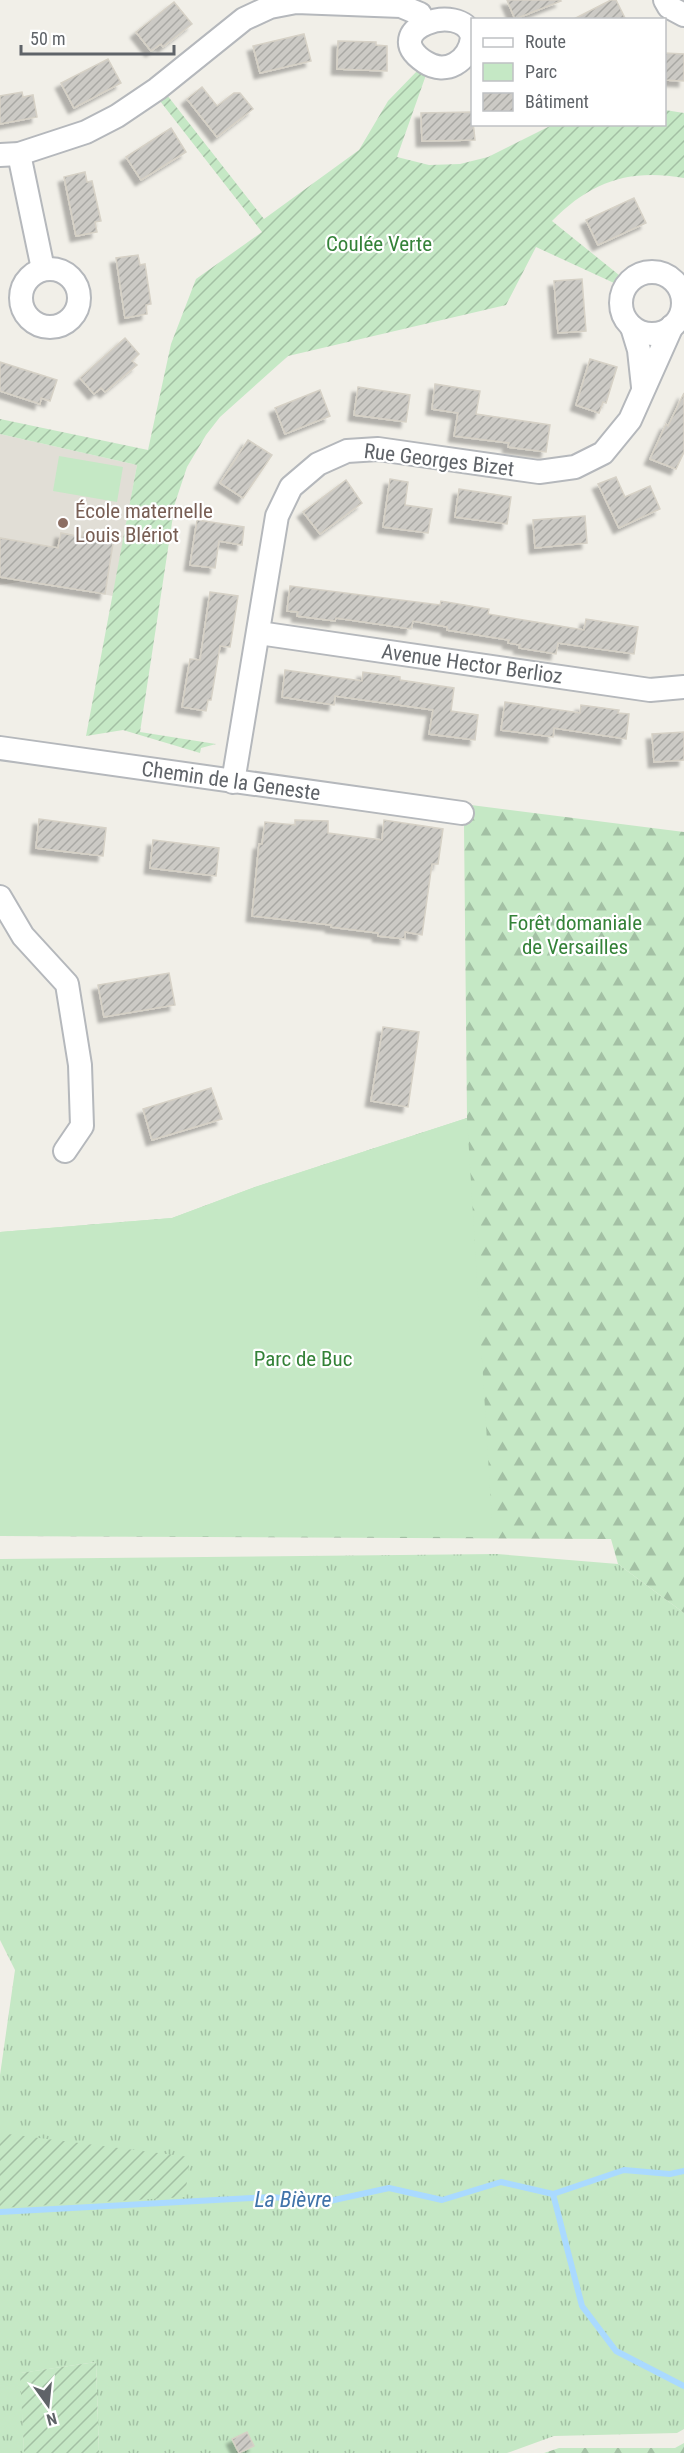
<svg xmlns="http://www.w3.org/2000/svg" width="684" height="2453" font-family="'Roboto Condensed',sans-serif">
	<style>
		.education { fill: #e1ded6 }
		.grass { fill: url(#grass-tufts) }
		.forest { fill: url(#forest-firs) }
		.park { fill: #c5e8c5 }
		.garden { fill: url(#garden-furrows) }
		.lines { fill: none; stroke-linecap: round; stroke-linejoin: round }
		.stream { stroke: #aadaff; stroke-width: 6 }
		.building { fill: url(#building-hatch); stroke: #d6d1c6; stroke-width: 1.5; filter: url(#shadow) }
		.minor-casing { stroke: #b5b8bc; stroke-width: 26 }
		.minor { stroke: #fff; stroke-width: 22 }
		.education-dot { fill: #8d6e63; stroke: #fff; stroke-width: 2 }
		.labels { text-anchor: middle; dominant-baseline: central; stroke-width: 4.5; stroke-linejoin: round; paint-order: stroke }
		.park-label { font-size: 21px; fill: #348238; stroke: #fff }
		.street-label { font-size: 21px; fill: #5f6368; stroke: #fff }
		.education-label { font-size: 21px; fill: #785e54; stroke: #fff; text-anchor: start }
		.water-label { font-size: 22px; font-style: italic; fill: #4174aa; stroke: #fff }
	</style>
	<defs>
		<pattern id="grass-tufts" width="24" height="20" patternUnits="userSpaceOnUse" patternTransform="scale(1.5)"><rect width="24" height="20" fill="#c5e8c5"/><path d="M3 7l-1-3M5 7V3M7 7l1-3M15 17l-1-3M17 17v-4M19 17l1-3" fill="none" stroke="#a3c0a4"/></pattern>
		<pattern id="forest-firs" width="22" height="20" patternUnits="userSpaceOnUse" patternTransform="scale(1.5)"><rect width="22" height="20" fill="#c5e8c5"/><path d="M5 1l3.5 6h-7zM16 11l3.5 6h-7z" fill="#a3c0a4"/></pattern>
		<pattern id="garden-furrows" width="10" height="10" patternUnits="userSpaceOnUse" patternTransform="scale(1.5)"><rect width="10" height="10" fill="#c5e8c5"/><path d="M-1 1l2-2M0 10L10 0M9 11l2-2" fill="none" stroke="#a3c0a4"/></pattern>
		<pattern id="building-hatch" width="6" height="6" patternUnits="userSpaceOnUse" patternTransform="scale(1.5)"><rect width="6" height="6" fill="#cccac5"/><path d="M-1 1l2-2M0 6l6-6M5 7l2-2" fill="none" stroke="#a9a8a4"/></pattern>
		<filter id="shadow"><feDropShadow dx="-5.5" dy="5.5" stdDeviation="1.5" flood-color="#0004"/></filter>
	</defs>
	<rect width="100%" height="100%" fill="#f1efe8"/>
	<path class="education" d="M0 434 137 465 113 596 25 581 0 585Z"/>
	<path class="grass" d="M497 1554 618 1564 684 1613V2429L677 2433 554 2436 507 2453H99L96 2362 21 2373 24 2453H0V2075L15 1970 0 1940V1559Z"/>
	<g class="forest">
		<path d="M471 805 684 832V1613L618 1564 611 1539 0 1536V1232L172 1218 255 1187 467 1118 464 826Z"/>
		<path d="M684 2443V2453H544L559 2448H675Z"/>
	</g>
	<g class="park">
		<path d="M59 456 123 467 117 502 53 491Z"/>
		<path d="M467 1118 493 1537 0 1536V1232L172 1218 255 1187Z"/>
	</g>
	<g class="garden">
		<path d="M418 70 426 75 397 157 429 165 460 164 488 157 552 125 664 124 665 110 684 113V178C629 168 590 182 552 221L619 275 614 283 536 247 506 305 288 356 220 417 206 435 187 467 175 503 140 732 216 744 201 748 200 753 123 730 86 736 137 465 0 434V419L148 450 171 344 196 279 262 232 160 101 167 95 264 219 359 150 388 101Z"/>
		<path d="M0 2133 190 2157 185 2197 0 2208Z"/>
		<path d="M96 2362 99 2453H24L20 2373Z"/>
	</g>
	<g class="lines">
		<g class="stream">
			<path d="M553 2194 582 2306 616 2351 684 2386"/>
			<path d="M0 2212 271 2197 325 2202 389 2188 442 2200 501 2182 553 2194 624 2170 670 2174 684 2171"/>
		</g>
	</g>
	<g class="building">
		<path d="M507 0H560L561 1 515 19Z"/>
		<path d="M611 0H616L626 20H572Z"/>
		<path d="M174 2 192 24 163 47 161 44 151 51 136 32Z"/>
		<path d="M304 34 311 61 260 73 253 46Z"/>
		<path d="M338 41 376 42V45L387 46V71L337 69Z"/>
		<path d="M664 53 684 54V81L664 80Z"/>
		<path d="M108 59 121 83 74 108 61 83Z"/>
		<path d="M202 87 217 106 234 93H240L253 109 217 137 187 99Z"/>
		<path d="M22 92 23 97 33 95 37 117 0 124V96Z"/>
		<path d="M472 112 475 140 422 141 421 113Z"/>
		<path d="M171 128 186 152 141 180 126 157Z"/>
		<path d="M85 172 87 182 92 181 101 221 95 222 97 232 76 236 64 177Z"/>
		<path d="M634 198 646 223 598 245 586 220Z"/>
		<path d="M138 255 140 265 145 264 151 304 146 305 147 314 125 318 116 258Z"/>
		<path d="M582 279 586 331 558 333 554 281Z"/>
		<path d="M125 338 139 354 132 361 137 365 105 392 101 388 94 394 80 378Z"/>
		<path d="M590 359 617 367 606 403 603 402 599 413 576 405Z"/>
		<path d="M0 362 57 380 50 401 41 398 40 404 0 391Z"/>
		<path d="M435 384 480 391 476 414 550 425 546 452 508 447 509 443 454 436 458 413 432 409Z"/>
		<path d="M358 387 410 395 406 422 354 415Z"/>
		<path d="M320 390 330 416 285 434 275 408Z"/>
		<path d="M684 393V452L676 469 650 459 666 424 668 426Z"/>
		<path d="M248 440 272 455 243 498 220 483Z"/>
		<path d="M616 477 625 497 650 486 660 509 619 528 598 484Z"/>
		<path d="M390 479 408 482 405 505 432 509 428 533 383 527Z"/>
		<path d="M346 480 362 503 320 534 303 512Z"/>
		<path d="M459 489 511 497 507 524 455 517Z"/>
		<path d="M585 516 587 543 535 548 533 520Z"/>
		<path d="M197 520 244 527 242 545 219 541 215 568 190 565Z"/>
		<path d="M83 532 114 537 105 594 0 577V538L58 548 61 533 82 537Z"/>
		<path d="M290 586 440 605 441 601 489 609 488 614 584 630 586 619 638 627 634 654 558 643 556 654 519 648 520 645 508 643 509 640 447 630V627L413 621 411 629 336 618 335 621 297 616 298 612 287 611Z"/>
		<path d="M210 592 238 596 230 647 220 646 211 700H208L206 711 182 707 190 659 200 660Z"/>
		<path d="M285 670 362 681 363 672 400 677V680L454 688 451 711 478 715 475 740 429 734 433 710 335 696 334 705 282 697Z"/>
		<path d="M505 702 580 713 581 705 619 710 618 713 629 714 626 739 554 728 553 737 501 730Z"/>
		<path d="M684 732V760L654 762 652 734Z"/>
		<path d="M39 819 106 828 103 856 36 848Z"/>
		<path d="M295 820 328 821V833L382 840 384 820 443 829 438 864H432L422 935 405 932V939L378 936V933L331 927V925L252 916 259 844H262L265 822 295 825Z"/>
		<path d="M153 840 219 848 216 876 150 868Z"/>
		<path d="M169 973 175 1005 104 1017 98 985Z"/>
		<path d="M383 1027 419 1032 408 1107 371 1101Z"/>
		<path d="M211 1088 222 1119 152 1140 143 1109Z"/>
		<path d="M247 2432 254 2446 239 2453 232 2439Z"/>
	</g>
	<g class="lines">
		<g class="minor-casing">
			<g id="minor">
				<path d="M665 0 669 7 684 15"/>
				<path d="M472 36C461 0 376 30 425 62 446 76 469 61 472 38"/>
				<path d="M19 154 43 269"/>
				<path d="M0 155 19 154 86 132 117 116 157 89 244 19 270 7 296 2 401 6 420 14"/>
				<circle cx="50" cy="298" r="29"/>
				<circle cx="652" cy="303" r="31"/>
				<path d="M632 327 639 350 643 387"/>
				<path d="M259 633 650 690 684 687"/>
				<path d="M0 748 462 813"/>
				<path d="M233 782 277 516 291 487 318 464 347 451 378 449 539 472 575 467 603 453 630 420 672 326"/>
				<path d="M0 897 23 936 67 984 80 1065 82 1126 65 1151"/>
			</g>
		</g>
		<use href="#minor" class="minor"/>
	</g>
	<circle class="education-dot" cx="63" cy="523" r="6"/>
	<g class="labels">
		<g class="park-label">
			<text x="379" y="244">Coulée Verte</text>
			<text x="575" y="923">Forêt domaniale<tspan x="575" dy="24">de Versailles</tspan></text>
			<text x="303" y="1359">Parc de Buc</text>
		</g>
		<g class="street-label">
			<text transform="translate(439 460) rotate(7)">Rue Georges Bizet</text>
			<text transform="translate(472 664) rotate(8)">Avenue Hector Berlioz</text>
			<text transform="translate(231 781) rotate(8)">Chemin de la Geneste</text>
		</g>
		<g class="education-label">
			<text x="75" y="511">École maternelle<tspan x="75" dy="24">Louis Blériot</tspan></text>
		</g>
		<g class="water-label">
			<text x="293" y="2199">La Bièvre</text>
		</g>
	</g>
	<rect x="471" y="18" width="195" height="108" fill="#ffffff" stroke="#bfc1c3" stroke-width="1.5"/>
	<rect x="483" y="38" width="30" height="9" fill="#ffffff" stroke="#bfc1c3" stroke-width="1.5"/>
	<text x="525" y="48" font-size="18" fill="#5f6368">Route</text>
	<rect x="483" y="63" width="30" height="18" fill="#c5e8c5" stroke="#bfc1c3" stroke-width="1.5"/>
	<text x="525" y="78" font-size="18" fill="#5f6368">Parc</text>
	<rect x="483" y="93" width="30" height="18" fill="url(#building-hatch)" stroke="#bfc1c3" stroke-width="1.5"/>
	<text x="525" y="108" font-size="18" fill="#5f6368">Bâtiment</text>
	<g transform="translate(48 2405) rotate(165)" stroke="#ffffff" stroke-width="4.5" paint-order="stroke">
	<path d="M0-4.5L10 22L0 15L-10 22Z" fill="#5f6368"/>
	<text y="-9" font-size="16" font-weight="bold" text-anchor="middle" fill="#5f6368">N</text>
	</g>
	<path d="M21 45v9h153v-9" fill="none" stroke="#5f6368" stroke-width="3"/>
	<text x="30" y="45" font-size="18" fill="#5f6368" stroke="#ffffff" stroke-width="4.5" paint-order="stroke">50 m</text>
</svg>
